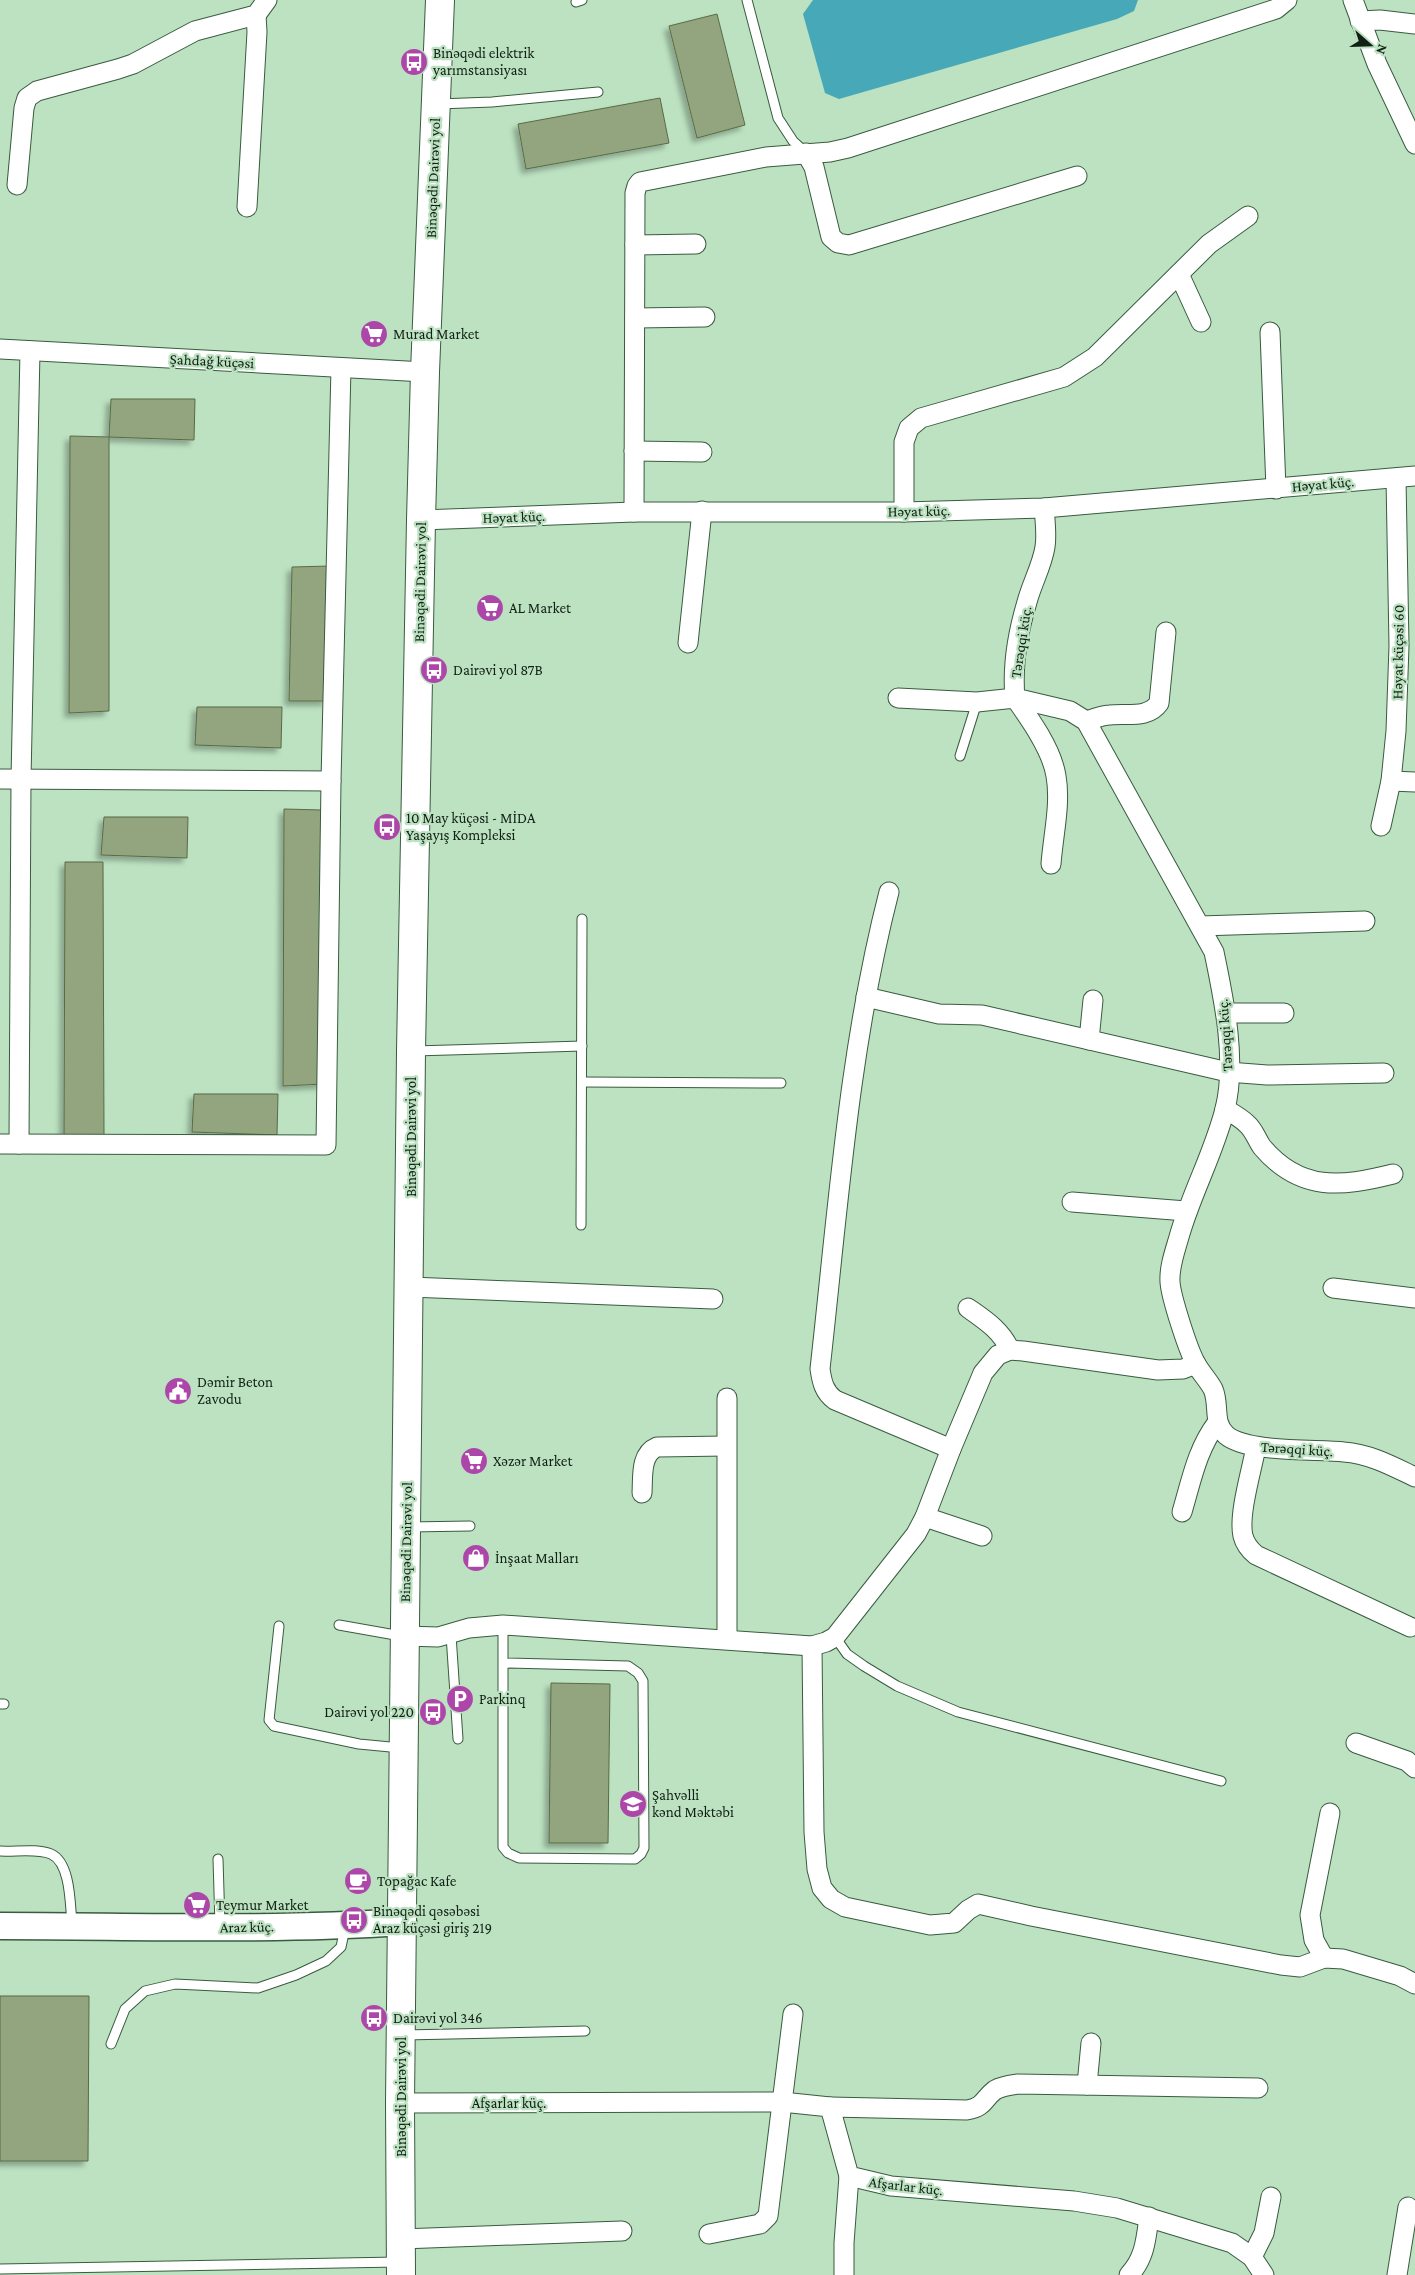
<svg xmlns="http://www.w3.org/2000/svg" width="1415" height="2275" font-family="'Crimson Pro',serif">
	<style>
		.water { fill: #47a8b7 }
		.building { fill: #92a57e; stroke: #596b46; filter: url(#shadow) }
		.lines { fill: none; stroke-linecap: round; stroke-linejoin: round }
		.lane-casing { stroke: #395b3f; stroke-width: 11 }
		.street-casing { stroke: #395b3f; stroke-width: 21 }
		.secondary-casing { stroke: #395b3f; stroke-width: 29 }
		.primary-casing { stroke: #395b3f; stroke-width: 30 }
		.lane { stroke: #fff; stroke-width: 9 }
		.street { stroke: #fff; stroke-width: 19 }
		.secondary { stroke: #fff; stroke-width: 26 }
		.primary { stroke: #fff; stroke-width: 28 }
		.labels { text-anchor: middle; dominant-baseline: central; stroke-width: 4.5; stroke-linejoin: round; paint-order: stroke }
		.poi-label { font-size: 15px; fill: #122015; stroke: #bce2c1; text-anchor: start }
		.street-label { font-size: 15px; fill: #122015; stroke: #bce2c1 }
	</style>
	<defs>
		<filter id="shadow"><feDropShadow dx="-4.5" dy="4.5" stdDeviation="2.5" flood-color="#0004"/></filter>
	</defs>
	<rect width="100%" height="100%" fill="#bce2c1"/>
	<path class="water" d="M813 0H1138L1134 11 1117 19 839 99 825 93 803 14Z"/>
	<g class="building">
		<path d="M717 14 745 125 697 138 669 26Z"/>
		<path d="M660 98 669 143 526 169 518 124Z"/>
		<path d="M111 399H195L194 440 109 437Z"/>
		<path d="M70 436 109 437V711L69 713Z"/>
		<path d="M330 566 327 701H289L292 567Z"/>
		<path d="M197 707H282L281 748 195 745Z"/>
		<path d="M284 809 322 810 323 1084 283 1086Z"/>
		<path d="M104 817H188L187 858 101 855Z"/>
		<path d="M65 862H103L104 1136 64 1139Z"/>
		<path d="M194 1094H278L277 1135 192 1132Z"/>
		<path d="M551 1683 610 1684 608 1843H549Z"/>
		<path d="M0 1996H89L88 2161H0Z"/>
	</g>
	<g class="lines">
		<g class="lane-casing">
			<g id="lane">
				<path d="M747 0 778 118 793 141 806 153"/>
				<path d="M576 2 582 0"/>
				<path d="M438 104 492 102 598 92"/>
				<path d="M960 756 977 702"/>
				<path d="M414 1051 582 1046"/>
				<path d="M582 1082 781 1083"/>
				<path d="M581 1225 582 919"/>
				<path d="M409 1527 470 1526"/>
				<path d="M339 1625 401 1636"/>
				<path d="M503 1625V1847L508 1853 519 1858 635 1859 641 1854 644 1848 643 1681 638 1673 628 1666 503 1663"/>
				<path d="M279 1626 269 1720 274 1726 359 1744 401 1748"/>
				<path d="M451 1635 458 1739"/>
				<path d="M835 1637 847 1654 864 1666 897 1686 958 1712 1221 1781"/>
				<path d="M0 1704H4"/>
				<path d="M0 1851C15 1852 37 1848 51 1854 71 1863 70 1905 72 1923"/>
				<path d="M218 1859 220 1925"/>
				<path d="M404 2035 585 2031"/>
				<path d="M111 2044 125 2009 145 1991 175 1984 258 1988 296 1975 326 1961 341 1947 345 1928"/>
				<path d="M0 2269 399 2262"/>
			</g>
		</g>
		<g class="street-casing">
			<g id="street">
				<path d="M1353 0 1377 64 1415 144"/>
				<path d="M1360 21 1380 20 1415 24"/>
				<path d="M806 153 814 167 831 237 838 243 849 245 1077 176"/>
				<path d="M17 185 24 108 27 98 37 91 118 69 133 64 195 31 256 15 267 0"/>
				<path d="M247 207 257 32 256 15"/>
				<path d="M635 245 696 244"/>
				<path d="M1179 274 1201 322"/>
				<path d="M635 318 705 317"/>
				<path d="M1270 332 1276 489"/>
				<path d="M0 349 425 372"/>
				<path d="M634 451 702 452"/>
				<path d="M1044 508C1045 520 1047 535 1045 547 1042 566 1032 583 1027 602 1018 632 1012 666 1015 698L1070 711 1086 721 1214 952C1224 1000 1237 1061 1225 1109 1214 1153 1191 1194 1179 1237 1175 1251 1169 1267 1170 1282 1171 1297 1188 1350 1196 1364 1201 1373 1208 1380 1213 1389 1220 1405 1212 1422 1226 1435 1247 1453 1316 1449 1344 1452 1370 1454 1392 1466 1415 1477"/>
				<path d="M634 512 635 193 637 186 640 182 766 157 830 152 848 148 1276 9 1287 0"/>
				<path d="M904 512V442L909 428 921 418 1064 377 1095 357 1209 244 1248 216"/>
				<path d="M421 520 634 512H904L1044 508 1415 476"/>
				<path d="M688 643 702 511"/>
				<path d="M898 698 977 702 1015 698C1030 719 1052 750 1056 776 1061 804 1053 836 1051 864"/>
				<path d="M1086 721C1094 719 1102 715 1110 715 1127 713 1148 719 1159 703L1166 632"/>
				<path d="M0 779 331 781"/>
				<path d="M1391 781 1415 782"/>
				<path d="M1381 826 1391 781 1396 731 1399 646 1396 478"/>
				<path d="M889 892C849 1047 838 1209 820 1369 822 1382 824 1392 835 1400L951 1449"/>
				<path d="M1200 926 1365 921"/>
				<path d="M866 997 939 1014 982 1015 1228 1072 1267 1075 1384 1073"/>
				<path d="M1226 1013H1284"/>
				<path d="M1089 1040 1093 1000"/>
				<path d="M1225 1109C1232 1113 1241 1118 1247 1124 1254 1130 1257 1140 1262 1147 1300 1192 1341 1187 1393 1174"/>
				<path d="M0 1144 326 1145 331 781 341 368"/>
				<path d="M19 1144 21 779 30 351"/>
				<path d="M1072 1202 1186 1211"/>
				<path d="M410 1287 713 1299"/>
				<path d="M1333 1288 1415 1298"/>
				<path d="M968 1308C985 1320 1001 1330 1010 1350"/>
				<path d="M727 1398V1639"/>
				<path d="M1256 1447C1252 1469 1238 1515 1243 1536 1245 1544 1250 1550 1256 1555L1410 1627"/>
				<path d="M642 1493C643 1477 640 1454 657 1447L726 1446"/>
				<path d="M1182 1512C1191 1482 1197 1449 1217 1423"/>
				<path d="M925 1517 982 1536"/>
				<path d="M405 1636 438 1637 469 1628 503 1625 812 1646 826 1642 835 1637 916 1534 925 1517 951 1449 983 1373 998 1355 1010 1350 1023 1351 1158 1370 1183 1369 1196 1364"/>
				<path d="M812 1646 814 1832 817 1869 822 1888 831 1899 845 1907 930 1925 954 1923 968 1910 978 1904 1031 1916 1281 1965 1300 1967 1324 1958 1343 1959 1400 1976 1415 1984"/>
				<path d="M1356 1743 1407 1761 1415 1768"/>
				<path d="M1324 1958 1314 1940 1310 1915 1330 1813"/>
				<path d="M1087 2085 1091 2043"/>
				<path d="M400 2103 782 2102 830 2107 849 2176 891 2186 1074 2201 1117 2208 1232 2243 1252 2257 1264 2275"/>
				<path d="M830 2107 967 2110C985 2107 983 2099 995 2090 1002 2086 1011 2085 1018 2084L1258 2088"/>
				<path d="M709 2234 760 2224 768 2216 793 2014"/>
				<path d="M401 2239 622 2231"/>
				<path d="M1252 2257 1264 2233 1271 2197"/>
				<path d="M844 2275V2243L849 2176"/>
				<path d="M1129 2275C1145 2258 1146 2239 1149 2217"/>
				<path d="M1397 2275 1408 2207"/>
			</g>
		</g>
		<g class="secondary-casing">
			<path id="secondary" d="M0 1926C135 1926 269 1931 403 1922"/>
		</g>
		<g class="primary-casing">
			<path id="primary" d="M401 2275 400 2103 411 1051 421 520 425 372 440 0"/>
		</g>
		<use href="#lane" class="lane"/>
		<use href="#street" class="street"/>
		<use href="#secondary" class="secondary"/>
		<use href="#primary" class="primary"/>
	</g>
	<defs>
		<g id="bus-disc" transform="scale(1.4375)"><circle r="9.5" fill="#ad46a9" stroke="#bce2c1"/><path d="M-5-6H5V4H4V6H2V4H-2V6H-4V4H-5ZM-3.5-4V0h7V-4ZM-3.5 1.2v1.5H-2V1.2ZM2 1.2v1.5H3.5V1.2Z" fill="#fff"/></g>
		<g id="supermarket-disc" transform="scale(1.4375)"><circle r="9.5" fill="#ad46a9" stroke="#bce2c1"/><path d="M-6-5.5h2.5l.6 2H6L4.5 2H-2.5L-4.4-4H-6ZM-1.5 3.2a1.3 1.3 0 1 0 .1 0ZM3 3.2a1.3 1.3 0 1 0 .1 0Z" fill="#fff"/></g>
		<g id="civic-disc" transform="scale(1.4375)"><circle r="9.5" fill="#ad46a9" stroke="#bce2c1"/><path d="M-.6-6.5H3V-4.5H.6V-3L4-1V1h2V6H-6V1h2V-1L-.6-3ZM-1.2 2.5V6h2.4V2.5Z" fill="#fff"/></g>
		<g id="shop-disc" transform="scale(1.4375)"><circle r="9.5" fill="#ad46a9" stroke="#bce2c1"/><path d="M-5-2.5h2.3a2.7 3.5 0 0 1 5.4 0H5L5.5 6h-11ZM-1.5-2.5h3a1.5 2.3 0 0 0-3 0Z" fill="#fff"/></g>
		<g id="parking-disc" transform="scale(1.4375)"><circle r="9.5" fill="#ad46a9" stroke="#bce2c1"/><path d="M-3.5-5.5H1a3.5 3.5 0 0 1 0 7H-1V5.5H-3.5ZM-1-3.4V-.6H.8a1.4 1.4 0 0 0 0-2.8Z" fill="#fff"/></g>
		<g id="school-disc" transform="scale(1.4375)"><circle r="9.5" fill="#ad46a9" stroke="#bce2c1"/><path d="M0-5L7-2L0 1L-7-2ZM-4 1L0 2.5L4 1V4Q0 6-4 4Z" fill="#fff"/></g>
		<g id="cafe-disc" transform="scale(1.4375)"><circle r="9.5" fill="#ad46a9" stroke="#bce2c1"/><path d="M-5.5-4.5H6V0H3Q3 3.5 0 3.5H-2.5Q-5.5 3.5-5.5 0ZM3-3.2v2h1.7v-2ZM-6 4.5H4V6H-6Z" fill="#fff"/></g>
	</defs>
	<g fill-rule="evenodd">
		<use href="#bus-disc" x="414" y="62"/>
		<use href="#supermarket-disc" x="374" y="334"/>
		<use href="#supermarket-disc" x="490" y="608"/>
		<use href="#bus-disc" x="434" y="670"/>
		<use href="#bus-disc" x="387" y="827"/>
		<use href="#civic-disc" x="178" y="1391"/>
		<use href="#supermarket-disc" x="474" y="1461"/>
		<use href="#shop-disc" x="476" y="1558"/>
		<use href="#parking-disc" x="460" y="1699"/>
		<use href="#bus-disc" x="433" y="1712"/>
		<use href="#school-disc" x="633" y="1804"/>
		<use href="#cafe-disc" x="358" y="1881"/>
		<use href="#supermarket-disc" x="197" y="1905"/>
		<use href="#bus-disc" x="354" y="1920"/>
		<use href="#bus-disc" x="374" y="2018"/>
	</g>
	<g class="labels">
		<g class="poi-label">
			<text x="433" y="53">Binəqədi elektrik<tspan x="433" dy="17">yarımstansiyası</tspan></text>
			<text x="393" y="334">Murad Market</text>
			<text x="509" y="608">AL Market</text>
			<text x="453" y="670">Dairəvi yol 87B</text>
			<text x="406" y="818">10 May küçəsi - MİDA<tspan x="406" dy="17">Yaşayış Kompleksi</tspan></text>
			<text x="197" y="1382">Dəmir Beton<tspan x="197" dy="17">Zavodu</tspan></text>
			<text x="493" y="1461">Xəzər Market</text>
			<text x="495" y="1558">İnşaat Malları</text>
			<text x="479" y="1699">Parkinq</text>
			<text x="414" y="1712" text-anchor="end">Dairəvi yol 220</text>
			<text x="652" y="1795">Şahvəlli<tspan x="652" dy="17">kənd Məktəbi</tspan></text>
			<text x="377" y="1881">Topağac Kafe</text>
			<text x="216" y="1905">Teymur Market</text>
			<text x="373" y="1911">Binəqədi qəsəbəsi<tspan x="373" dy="17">Araz küçəsi giriş 219</tspan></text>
			<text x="393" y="2018">Dairəvi yol 346</text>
		</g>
		<g class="street-label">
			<text transform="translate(433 178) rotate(-88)">Binəqədi Dairəvi yol</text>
			<text transform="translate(212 361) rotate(3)">Şahdağ küçəsi</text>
			<text transform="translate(1323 484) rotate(-5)">Həyat küç.</text>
			<text transform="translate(919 511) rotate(-1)">Həyat küç.</text>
			<text transform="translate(514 517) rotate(-2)">Həyat küç.</text>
			<text transform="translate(420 582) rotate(-89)">Binəqədi Dairəvi yol</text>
			<text transform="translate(1021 642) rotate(-81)">Tərəqqi küç.</text>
			<text transform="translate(1398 652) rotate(-89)">Həyat küçəsi 60</text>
			<text transform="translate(1225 1035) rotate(-94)">Tərəqqi küç.</text>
			<text transform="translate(411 1137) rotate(-90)">Binəqədi Dairəvi yol</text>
			<text transform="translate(1297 1449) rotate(4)">Tərəqqi küç.</text>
			<text transform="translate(406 1542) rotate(-89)">Binəqədi Dairəvi yol</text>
			<text transform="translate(247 1927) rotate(-1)">Araz küç.</text>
			<text transform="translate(401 2097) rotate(-90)">Binəqədi Dairəvi yol</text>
			<text x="509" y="2103">Afşarlar küç.</text>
			<text transform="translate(906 2186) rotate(7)">Afşarlar küç.</text>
		</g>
	</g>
	<g transform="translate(1370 45) rotate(110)" stroke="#bce2c1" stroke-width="4" paint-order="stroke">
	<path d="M0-4L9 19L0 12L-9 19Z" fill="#122015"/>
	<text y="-8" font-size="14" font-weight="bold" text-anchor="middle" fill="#122015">N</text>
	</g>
</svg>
